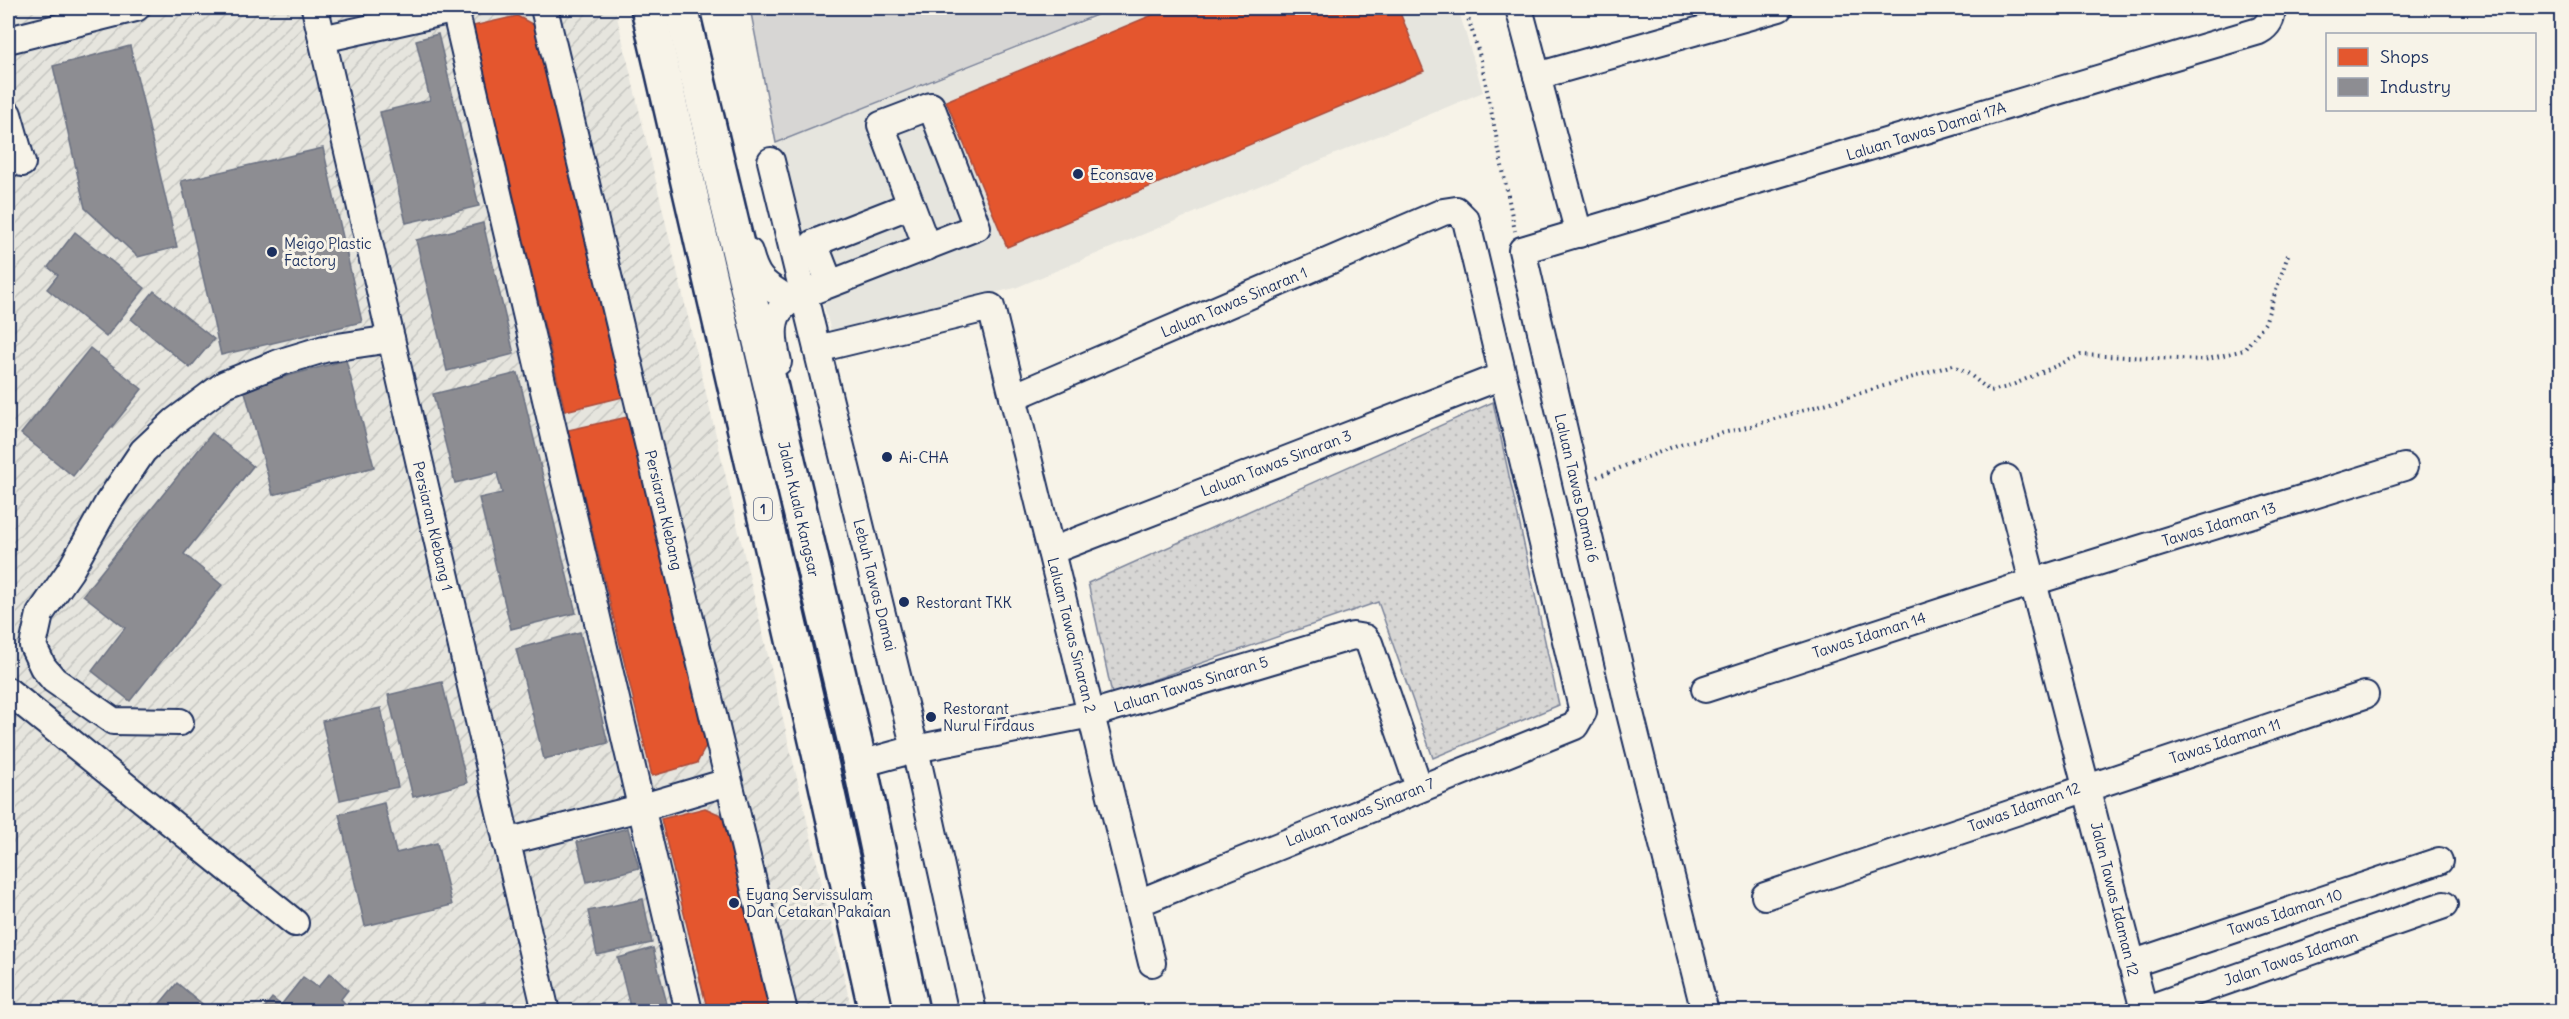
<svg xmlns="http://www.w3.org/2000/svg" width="2569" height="1019" font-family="Delius,sans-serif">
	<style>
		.built { fill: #e6e5de }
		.industrial { fill: url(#industrial-furrows) }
		.grass { fill: url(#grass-dots); stroke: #798299; stroke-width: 1.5 }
		.pitch { fill: #d7d6d4; stroke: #798299; stroke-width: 1.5 }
		.shops { fill: #e4572e; stroke: #a84b3c; stroke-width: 1.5 }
		.industry { fill: #8d8d92; stroke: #6b7182; stroke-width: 1.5 }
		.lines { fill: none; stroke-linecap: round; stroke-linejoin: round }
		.minor-casing { stroke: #1b2f5e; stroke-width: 30 }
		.highway-casing { stroke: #1b2f5e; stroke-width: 38 }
		.path { stroke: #1b2f5e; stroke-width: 4; stroke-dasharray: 1.5 4.5; stroke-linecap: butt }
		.minor { stroke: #f7f3e8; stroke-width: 26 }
		.highway { stroke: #f7f3e8; stroke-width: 33 }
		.poi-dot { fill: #1b2f5e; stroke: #f7f3e8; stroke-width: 2 }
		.labels { text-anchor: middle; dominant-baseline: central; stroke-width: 6; stroke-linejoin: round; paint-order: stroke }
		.shield { fill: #f7f3e8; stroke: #5d6a87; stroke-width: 1.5 }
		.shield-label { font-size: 14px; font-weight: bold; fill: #1b2f5e }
		.street-label { font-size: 15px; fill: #1b2f5e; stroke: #f7f3e8 }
		.poi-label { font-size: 15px; fill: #1b2f5e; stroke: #f7f3e8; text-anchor: start }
	</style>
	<defs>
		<pattern id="industrial-furrows" width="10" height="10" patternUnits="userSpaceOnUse" patternTransform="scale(1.5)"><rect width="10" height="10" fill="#e6e5de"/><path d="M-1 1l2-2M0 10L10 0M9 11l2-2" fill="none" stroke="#c5c5c1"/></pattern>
		<pattern id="grass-dots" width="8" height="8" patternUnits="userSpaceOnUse" patternTransform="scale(1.5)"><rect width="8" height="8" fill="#d7d6d4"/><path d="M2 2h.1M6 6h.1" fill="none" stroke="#b8b8b8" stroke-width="1.8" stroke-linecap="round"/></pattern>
	</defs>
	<rect width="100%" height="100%" fill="#f7f3e8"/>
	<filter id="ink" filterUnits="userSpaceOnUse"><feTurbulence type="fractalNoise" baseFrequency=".0167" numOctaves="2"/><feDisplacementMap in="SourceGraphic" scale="12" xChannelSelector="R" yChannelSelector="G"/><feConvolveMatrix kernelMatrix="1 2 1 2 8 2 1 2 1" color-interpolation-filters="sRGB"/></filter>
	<g filter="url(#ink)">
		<path class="built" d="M1119 8H1458L1483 92 1015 288 831 331 776 143Z"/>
		<path class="industrial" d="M8 8H615L852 1011H8Z"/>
		<path class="grass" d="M1493 402 1559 705 1433 758 1378 602 1112 694 1088 583Z"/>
		<path class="pitch" d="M750 8H1114L776 143Z"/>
		<g class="shops">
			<path d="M1169 8H1398L1424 71 1007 247 946 101Z"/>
			<path d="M517 16 534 25 623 397 565 411 473 26Z"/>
			<path d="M628 417 706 746 697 763 652 776 568 430Z"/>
			<path d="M705 808 723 816 770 1012H708L661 819Z"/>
		</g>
		<g class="industry">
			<path d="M438 34 479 206 406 223 380 112 430 100 416 40Z"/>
			<path d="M130 46 177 247 138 257 85 208 53 66Z"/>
			<path d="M323 148 362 322 221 355 181 181Z"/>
			<path d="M483 223 514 354 447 371 416 240Z"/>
			<path d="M75 232 145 288 106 337 47 289 58 275 48 267Z"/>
			<path d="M154 291 214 339 190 368 131 319Z"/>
			<path d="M90 348 142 389 73 476 21 434Z"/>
			<path d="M346 360 374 467 273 495 244 388Z"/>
			<path d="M518 373 576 613 511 629 479 498 502 493 497 473 455 483 433 394Z"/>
			<path d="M212 433 253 466 184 554 222 585 130 701 92 671 125 628 83 595Z"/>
			<path d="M580 632 608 743 544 759 516 649Z"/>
			<path d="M442 682 467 783 413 797 388 695Z"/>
			<path d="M381 708 398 787 340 800 322 721Z"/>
			<path d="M384 803 396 853 437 843 452 905 365 926 339 814Z"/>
			<path d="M628 828 639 868 587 882 577 842Z"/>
			<path d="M643 899 652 943 597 955 588 911Z"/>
			<path d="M653 948 669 1012H615L630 1007 618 958Z"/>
			<path d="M330 973 348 990 341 999 353 1012H261L272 998 281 1005 303 977 318 987Z"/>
			<path d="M177 983 212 1012H153Z"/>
			<path d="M485 1002 488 1012H450Z"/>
		</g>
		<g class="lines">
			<g class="minor-casing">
				<g id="minor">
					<path d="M315 8 546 1012"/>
					<path d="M544 8 784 1012"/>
					<path d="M1519 8 1579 234"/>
					<path d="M455 9 689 1012"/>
					<path d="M322 39 461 8"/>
					<path d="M8 40 136 8"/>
					<path d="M1537 76 1779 8"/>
					<path d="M8 114 22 163"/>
					<path d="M771 161 915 749 973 1012"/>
					<path d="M911 205 927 247"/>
					<path d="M749 252C757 282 764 283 789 300"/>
					<path d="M817 349 991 307 1152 963"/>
					<path d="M778 362C764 305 784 302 830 284L814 243 911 205 881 125 931 106 977 227 830 284"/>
					<path d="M1013 397 1443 212 1456 210 1466 220 1583 712 1575 726 1138 903"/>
					<path d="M2006 478 2144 1010"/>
					<path d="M1051 551 1502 376"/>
					<path d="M1705 689 2033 582 2404 467"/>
					<path d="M8 691 295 923"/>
					<path d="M180 722 113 721 54 680 43 667 33 646 40 614 70 571 108 503 143 451 175 421 225 384 281 362 324 349 391 339"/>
					<path d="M860 764 915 749 1091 714 1353 636 1365 638 1369 643 1419 787"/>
					<path d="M506 842 640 808 728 782"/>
					<path d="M1765 896 2365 695"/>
					<path d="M2131 964 2439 861"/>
					<path d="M1705 1012 1630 713 1522 250 2259 31C2268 26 2273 18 2271 8"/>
					<path d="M2138 1012 2444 905"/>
				</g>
			</g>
			<g class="highway-casing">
				<g id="highway">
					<path d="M648 8 819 753 876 1012"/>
					<path d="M681 8 860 764 912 1012"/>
				</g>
			</g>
			<g class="path">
				<path d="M1465 8 1481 60 1515 231"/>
				<path d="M1597 477 1680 444 1755 425 1953 365 1969 374 1990 391 2008 387 2081 355 2204 360 2244 350 2265 323 2289 252"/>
			</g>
			<use href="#minor" class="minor"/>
			<use href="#highway" class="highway"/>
		</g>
	</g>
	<g class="poi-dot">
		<circle cx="1078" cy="174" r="6"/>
		<circle cx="272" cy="252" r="6"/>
		<circle cx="887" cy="457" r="6"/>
		<circle cx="904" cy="602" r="6"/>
		<circle cx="931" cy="717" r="6"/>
		<circle cx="734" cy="903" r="6"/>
	</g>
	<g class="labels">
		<rect class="shield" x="754" y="498" width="18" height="22" rx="4.5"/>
		<g class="shield-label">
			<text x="763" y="509">1</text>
		</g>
		<g class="street-label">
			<text transform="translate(1926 131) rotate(-17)">Laluan Tawas Damai 17A</text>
			<text transform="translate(1234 302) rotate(-23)">Laluan Tawas Sinaran 1</text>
			<text transform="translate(1276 463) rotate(-21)">Laluan Tawas Sinaran 3</text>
			<text transform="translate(1577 488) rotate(77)">Laluan Tawas Damai 6</text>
			<text transform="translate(799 509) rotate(77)">Jalan Kuala Kangsar</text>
			<text transform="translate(664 510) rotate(77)">Persiaran Klebang</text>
			<text transform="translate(2219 524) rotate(-17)">Tawas Idaman 13</text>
			<text transform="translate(433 526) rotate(77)">Persiaran Klebang 1</text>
			<text transform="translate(875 585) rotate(76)">Lebuh Tawas Damai</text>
			<text transform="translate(1072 635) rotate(76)">Laluan Tawas Sinaran 2</text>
			<text transform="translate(1869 635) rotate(-18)">Tawas Idaman 14</text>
			<text transform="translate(1191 684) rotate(-17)">Laluan Tawas Sinaran 5</text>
			<text transform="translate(2225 741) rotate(-18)">Tawas Idaman 11</text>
			<text transform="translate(2024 807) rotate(-20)">Tawas Idaman 12</text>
			<text transform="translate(1360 812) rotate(-22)">Laluan Tawas Sinaran 7</text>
			<text transform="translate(2115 899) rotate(76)">Jalan Tawas Idaman 12</text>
			<text transform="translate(2285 912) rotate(-18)">Tawas Idaman 10</text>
			<text transform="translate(2291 958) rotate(-19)">Jalan Tawas Idaman</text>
		</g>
		<g class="poi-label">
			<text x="1090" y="174">Econsave</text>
			<text x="284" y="243">Meigo Plastic<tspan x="284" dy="17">Factory</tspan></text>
			<text x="899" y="457">Ai-CHA</text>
			<text x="916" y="602">Restorant TKK</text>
			<text x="943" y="708">Restorant<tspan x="943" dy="17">Nurul Firdaus</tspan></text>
			<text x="746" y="894">Eyang Servissulam<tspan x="746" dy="17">Dan Cetakan Pakaian</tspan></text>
		</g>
	</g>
	<rect width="2569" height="1019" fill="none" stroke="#f7f3e8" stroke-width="30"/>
	<rect x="15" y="15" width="2539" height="989" fill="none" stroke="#1b2f5e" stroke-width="2" filter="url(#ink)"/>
	<rect x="2326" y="33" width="210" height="78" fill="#f7f3e8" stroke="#9fa5b1" stroke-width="1.5"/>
	<rect x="2338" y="48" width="30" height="18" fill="#e4572e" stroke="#9fa5b1" stroke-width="1.5"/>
	<text x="2380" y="63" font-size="18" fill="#1b2f5e">Shops</text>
	<rect x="2338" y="78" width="30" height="18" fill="#8d8d92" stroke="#9fa5b1" stroke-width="1.5"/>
	<text x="2380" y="93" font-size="18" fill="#1b2f5e">Industry</text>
</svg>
